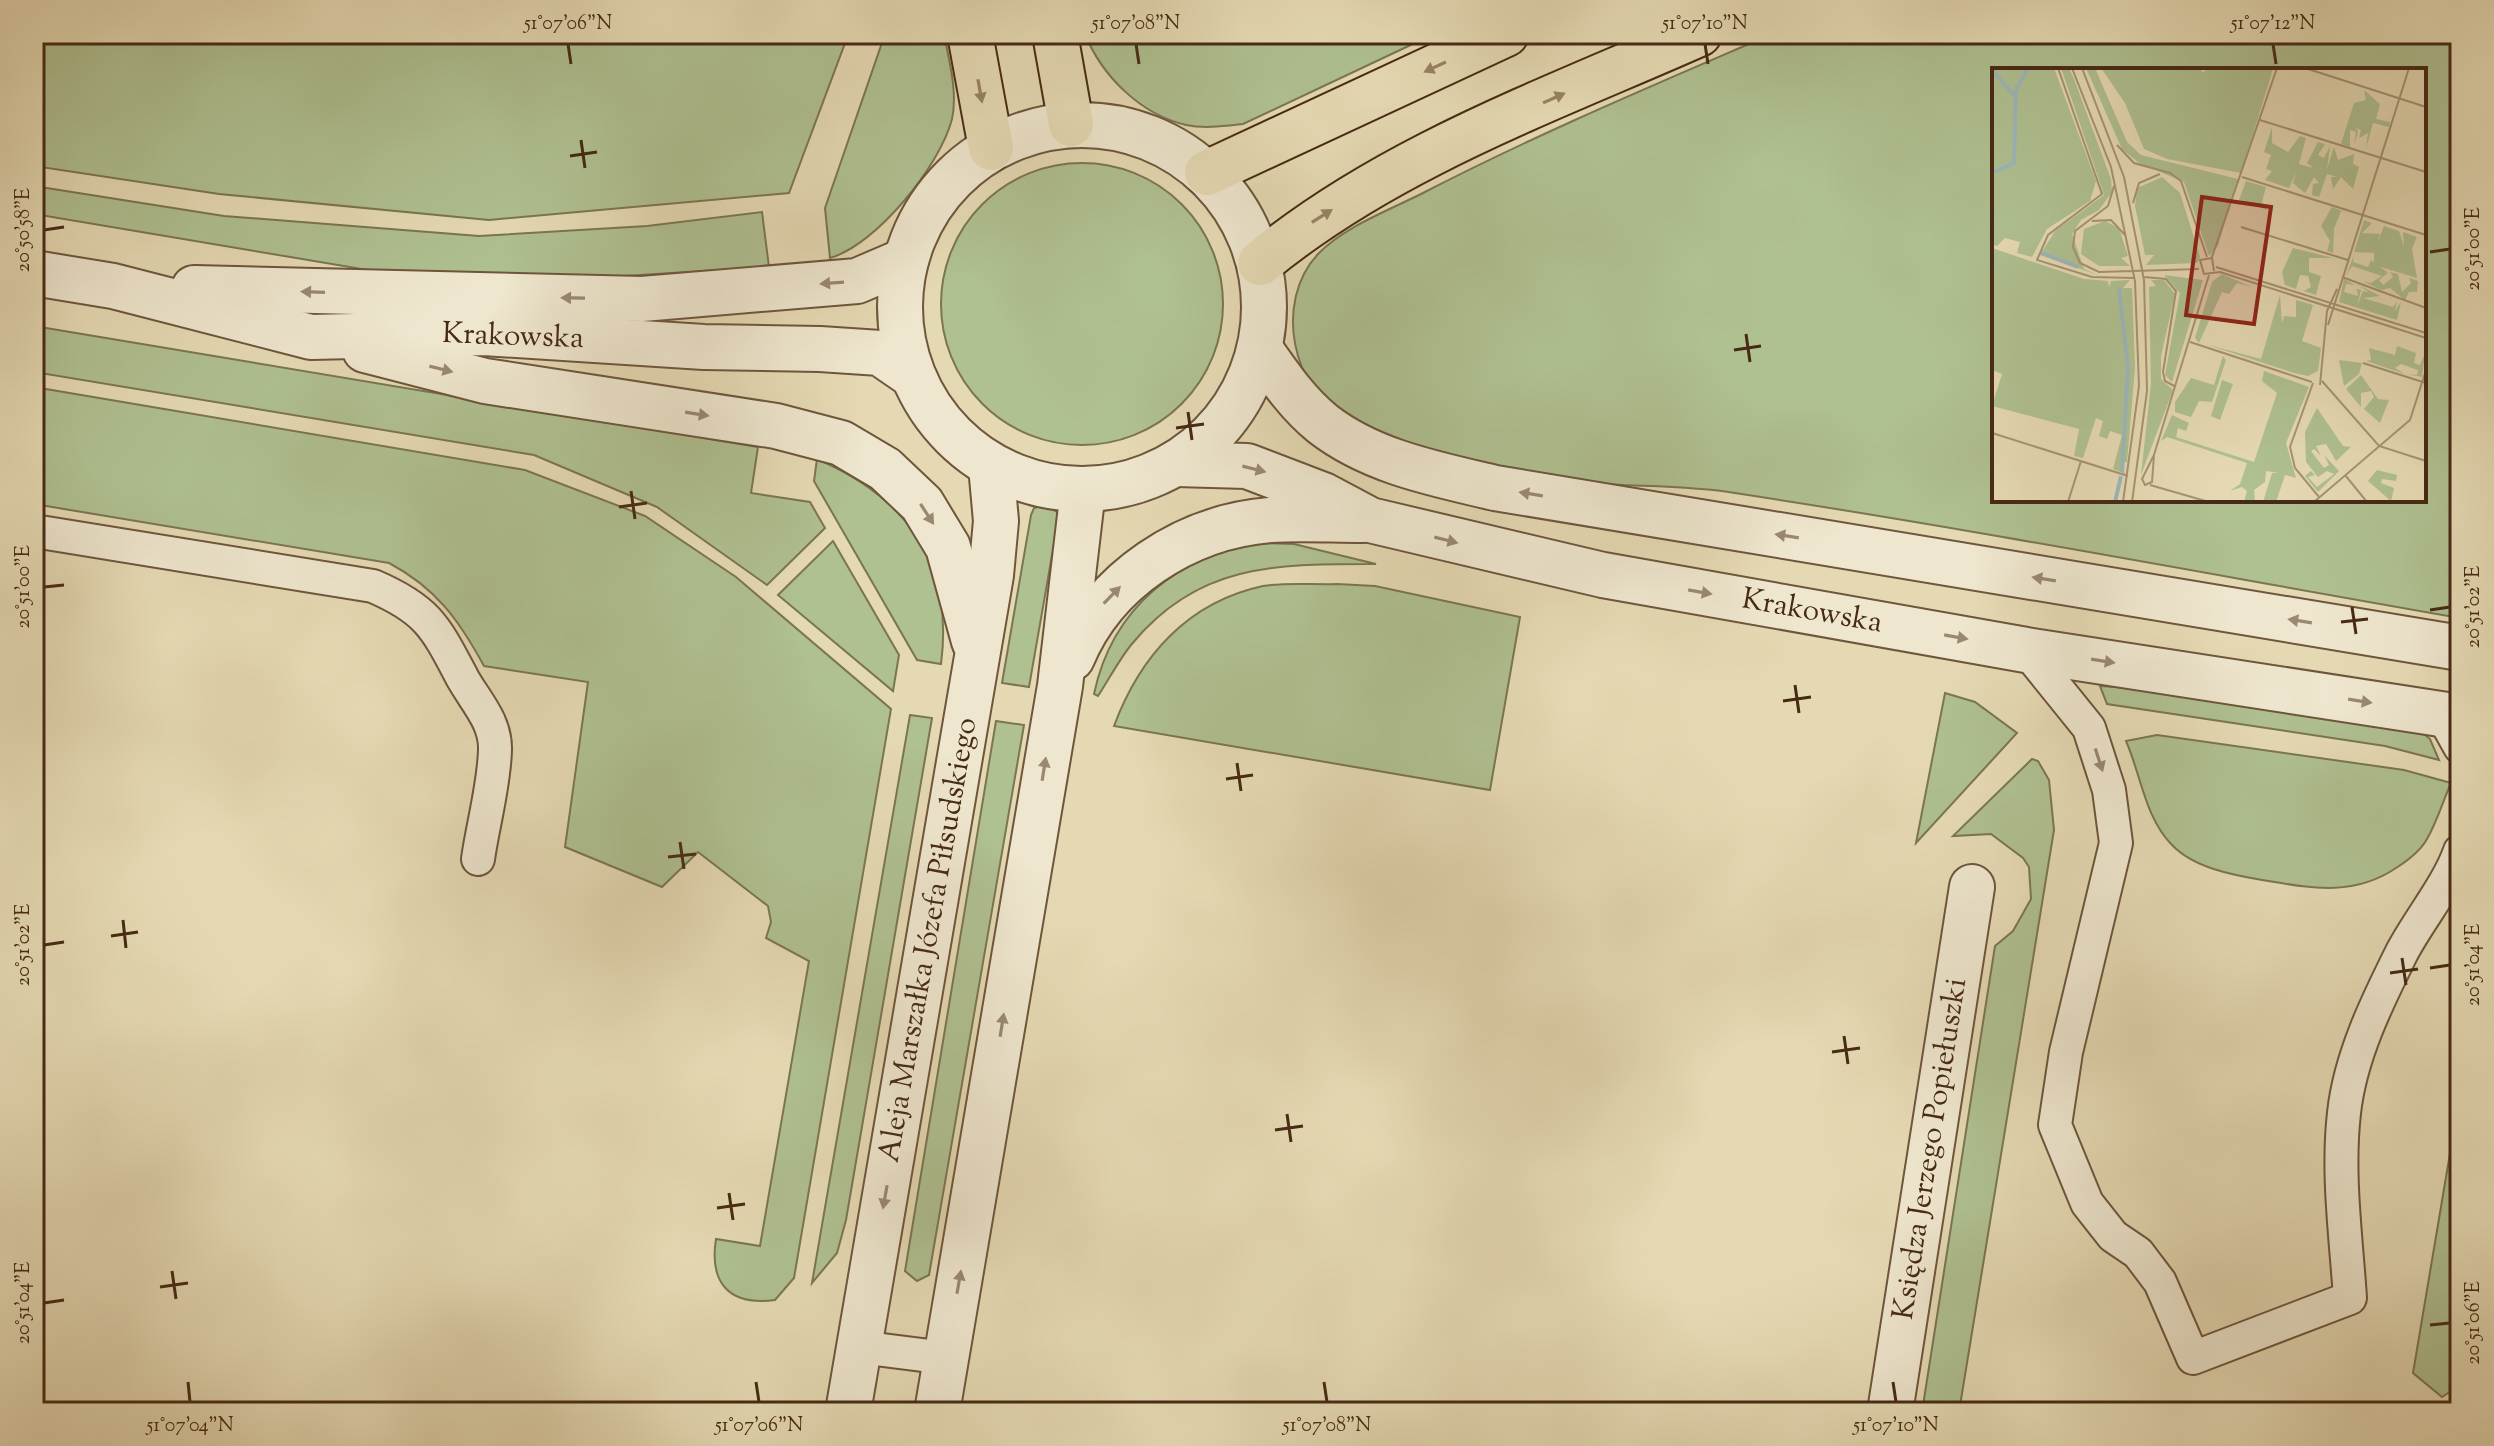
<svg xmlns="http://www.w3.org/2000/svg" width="2494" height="1446" font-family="'Sorts Mill Goudy',serif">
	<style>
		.green { fill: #afc091; stroke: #7b7553; stroke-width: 2; fill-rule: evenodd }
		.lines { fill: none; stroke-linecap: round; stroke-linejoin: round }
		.service-casing { stroke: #6e563c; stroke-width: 36 }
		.minor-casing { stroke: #6e563c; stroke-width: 48 }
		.tertiary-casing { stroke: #6e563c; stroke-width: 48 }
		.motorway-casing { stroke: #472a15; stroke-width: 48 }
		.service { stroke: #eee6ce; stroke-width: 32 }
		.minor { stroke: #eee6ce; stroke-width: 44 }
		.tertiary { stroke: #eee6ce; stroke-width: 44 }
		.motorway { stroke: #e5d9b3; stroke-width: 44 }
		.oneway { fill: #968264 }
		.oneway2 { fill: #9a8872 }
		.ticks { fill: none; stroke: #472a15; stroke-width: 3 }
		.labels { text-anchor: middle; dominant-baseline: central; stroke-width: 8; stroke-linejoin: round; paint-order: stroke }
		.street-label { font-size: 30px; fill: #472a15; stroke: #eee6ce }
		.inset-river { fill: none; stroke: #9cb7b9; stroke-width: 4 }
		.inset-road { fill: none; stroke: #a69374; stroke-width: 2 }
		.view { fill: #8f2418; fill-opacity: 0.15; stroke: #8f2418; stroke-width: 4 }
		.inset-edge { fill: none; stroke: #472a15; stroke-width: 4 }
		.neatline { fill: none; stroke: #472a15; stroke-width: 3 }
		.ticks-label { font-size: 20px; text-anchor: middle; fill: #472a15 }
	</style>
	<rect width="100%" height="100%" fill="#e5d9b3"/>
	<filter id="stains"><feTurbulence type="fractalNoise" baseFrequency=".0025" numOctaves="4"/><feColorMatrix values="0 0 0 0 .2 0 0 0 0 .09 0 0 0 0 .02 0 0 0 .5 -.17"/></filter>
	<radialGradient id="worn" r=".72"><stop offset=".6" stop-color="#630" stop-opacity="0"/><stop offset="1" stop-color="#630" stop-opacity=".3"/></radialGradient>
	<g class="green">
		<path d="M34 34H848V35L789 193 489 220 219 194 34 166Z"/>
		<path d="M885 34H944C949 60 958 93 952 119 940 166 876 245 830 258L825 208Z"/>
		<path d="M1085 34H1434L1243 124C1225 126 1204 129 1186 125 1140 114 1102 76 1085 34Z"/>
		<path d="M1772 34H2460V618C2219 576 1977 530 1735 493 1687 485 1637 487 1588 483 1508 477 1421 457 1349 421 1292 392 1273 302 1318 254 1344 227 1387 211 1421 194 1535 135 1654 85 1772 34ZM1994 70H2424V500H1994Z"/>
		<circle cx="1082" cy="304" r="141"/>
		<path d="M34 186 224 216 479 236 647 226 762 212 769 267 463 286 34 214Z"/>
		<path d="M34 326 758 447 751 493 810 502 825 528 767 585 657 507 534 455 34 372Z"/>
		<path d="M34 387 525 470 645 516 736 577 891 709 794 1278 775 1300C729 1306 709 1283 716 1239L760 1246 809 961 766 938 771 922 768 906 698 852 662 887 565 847 588 682 484 666C459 620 436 588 389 563L34 504Z"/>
		<path d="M817 459C908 498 954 564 941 664L917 660 814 481Z"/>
		<path d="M1045 505 1057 512 1058 521 1029 687 1002 683 1031 515 1034 508Z"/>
		<path d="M833 541 899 655 893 691 778 595Z"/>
		<path d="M1265 543 1294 544 1376 564C1279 564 1199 562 1131 645 1119 660 1109 679 1098 696L1094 694C1112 608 1179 553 1265 543Z"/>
		<path d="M1337 584 1375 586 1520 617 1490 790 1114 726C1140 656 1188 602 1263 586 1287 582 1314 585 1337 584Z"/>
		<path d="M2100 686 2145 689 2423 733 2430 739 2439 760 2385 746 2107 704Z"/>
		<path d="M1945 693 1975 702 2017 733 1916 843Z"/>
		<path d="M910 715 932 718 846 1220 837 1253 812 1283Z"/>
		<path d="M996 721 1024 725 929 1275 917 1281 905 1271Z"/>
		<path d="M2157 735 2404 770 2451 783C2443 801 2437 822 2427 839 2421 850 2407 861 2396 868 2353 897 2311 888 2262 880 2233 875 2194 868 2172 845 2145 818 2141 775 2126 741Z"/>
		<path d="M2032 759 2038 761 2049 780 2054 830 1959 1412H1922L1995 946 2013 931 2031 899 2029 867 2023 858 1991 834 1953 836Z"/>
		<path d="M2460 1094V1385L2442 1397 2413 1373Z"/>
	</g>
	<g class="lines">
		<g class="service-casing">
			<g id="service">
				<path d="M34 531 373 586C429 610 436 628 463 679 476 702 496 722 495 750 494 786 483 824 478 859"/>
				<path d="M2026 650 2089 728 2109 790 2116 843 2066 1052 2055 1125 2087 1203 2113 1236 2138 1253 2160 1282 2193 1358 2350 1298C2346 1237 2337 1174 2344 1113 2350 1057 2377 1002 2402 952 2420 918 2447 887 2460 851"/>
				<path d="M2441 713 2460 747"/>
				<path d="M859 1347 946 1358"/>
			</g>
		</g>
		<g class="minor-casing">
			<path id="minor" d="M1890 1412 1972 887"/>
		</g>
		<g class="tertiary-casing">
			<g id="tertiary">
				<circle cx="1082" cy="307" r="182"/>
				<path d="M34 273 113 286 311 337 484 333 704 347 820 349 880 353 912 375"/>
				<path d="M194 288 642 299 857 281 906 260"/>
				<path d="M1260 349C1279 376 1297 403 1323 424 1372 462 1436 474 1495 488L2460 648"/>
				<path d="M365 350 485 381 776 426 841 443 885 469 922 504 948 547 974 641"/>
				<path d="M1176 464 1247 466 1323 495 1370 520 1603 575 2026 650 2460 717"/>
				<path d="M1072 658C1104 580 1185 527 1270 520 1301 518 1332 520 1363 520"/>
				<path d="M848 1412 991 575 996 521 991 466"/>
				<path d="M937 1412 1060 686 1083 490"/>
			</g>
		</g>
		<g class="motorway-casing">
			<g id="motorway">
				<path d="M970 34 991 148"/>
				<path d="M1055 34 1071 124"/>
				<path d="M1207 173 1506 34"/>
				<path d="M1260 263C1387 158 1550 100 1699 34"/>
			</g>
		</g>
		<use href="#service" class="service"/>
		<use href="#minor" class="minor"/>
		<use href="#tertiary" class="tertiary"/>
		<use href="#motorway" class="motorway"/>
	</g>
	<defs><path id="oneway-solid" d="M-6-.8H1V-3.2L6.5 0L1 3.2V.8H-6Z" transform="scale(2)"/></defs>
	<g class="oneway">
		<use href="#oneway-solid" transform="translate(1435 67) rotate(155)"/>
		<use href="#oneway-solid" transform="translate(980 91) rotate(80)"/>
		<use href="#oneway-solid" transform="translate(1554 98) rotate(-24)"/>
		<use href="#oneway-solid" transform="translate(1322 216) rotate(-32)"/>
	</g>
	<g class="oneway2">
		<use href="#oneway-solid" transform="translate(832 283) rotate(176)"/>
		<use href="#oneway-solid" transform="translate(313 292) rotate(-178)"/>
		<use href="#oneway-solid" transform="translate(573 298) rotate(-179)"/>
		<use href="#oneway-solid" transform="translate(441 369) rotate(14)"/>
		<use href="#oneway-solid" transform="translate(697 414) rotate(9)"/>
		<use href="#oneway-solid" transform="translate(1254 469) rotate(14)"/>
		<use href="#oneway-solid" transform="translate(1531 494) rotate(-171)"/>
		<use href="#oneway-solid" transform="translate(927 514) rotate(57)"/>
		<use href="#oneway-solid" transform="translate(1787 536) rotate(-171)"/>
		<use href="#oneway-solid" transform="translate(1446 540) rotate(14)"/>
		<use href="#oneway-solid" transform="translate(2044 579) rotate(-171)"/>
		<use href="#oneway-solid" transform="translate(1700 592) rotate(10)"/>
		<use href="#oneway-solid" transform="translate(1112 595) rotate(-46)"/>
		<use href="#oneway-solid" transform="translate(2300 621) rotate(-171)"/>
		<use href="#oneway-solid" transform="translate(1956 637) rotate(10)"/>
		<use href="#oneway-solid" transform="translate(2103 661) rotate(9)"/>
		<use href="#oneway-solid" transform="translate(2360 701) rotate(9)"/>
		<use href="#oneway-solid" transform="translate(2099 760) rotate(72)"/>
		<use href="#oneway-solid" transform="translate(1044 769) rotate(-81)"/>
		<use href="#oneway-solid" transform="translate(1002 1025) rotate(-81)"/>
		<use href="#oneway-solid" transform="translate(885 1197) rotate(100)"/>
		<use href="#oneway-solid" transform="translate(959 1282) rotate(-80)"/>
	</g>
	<path class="ticks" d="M568 44 571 64M1136 44 1139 64M1705 44 1708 64M2273 44 2276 64M581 140 585 168M570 156 597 152M44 230 64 227M2430 252 2450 249M1746 334 1750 362M1734 350 1761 346M1188 412 1192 440M1176 428 1204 424M631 491 635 519M619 507 647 503M44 587 64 585M2352 607 2356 634M2430 610 2450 607M2341 622 2368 619M1795 685 1799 713M1783 701 1811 697M1237 763 1241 791M1226 779 1253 775M680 842 684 869M668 857 696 854M123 920 126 948M111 936 138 932M44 945 64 942M2402 958 2406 985M2430 968 2450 965M2390 973 2418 969M1844 1036 1848 1064M1832 1052 1860 1048M1287 1114 1291 1142M1275 1130 1303 1126M729 1193 733 1220M717 1208 745 1204M172 1271 176 1299M160 1287 188 1283M44 1303 64 1300M2430 1325 2450 1323M188 1382 190 1402M756 1382 759 1402M1324 1382 1327 1402M1893 1382 1896 1402"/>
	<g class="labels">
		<g class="street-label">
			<text transform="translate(513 337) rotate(2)">Krakowska</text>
			<text transform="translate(1812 612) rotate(10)">Krakowska</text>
			<text transform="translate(929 940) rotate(-80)">Aleja Marszałka Józefa Piłsudskiego</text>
			<text transform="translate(1931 1149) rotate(-81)">Księdza Jerzego Popiełuszki</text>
		</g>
	</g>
	<g transform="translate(1992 68)">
		<rect width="434" height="434" fill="#e5d9b3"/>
		<path d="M0 0H62L104 113 98 133 55 161 40 189 25 185 28 174 13 170 5 178 0 176ZM69 0H77L82 11 119 111 120 124 107 142 89 152 80 166 92 201 106 207 48 187 63 163 112 127ZM94 0H103L135 74 149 87 246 111 226 178 217 188 192 114 147 95 130 81ZM109 0H208L211 5 215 0 281 1 249 105 175 91 152 81 133 35ZM372 22 388 36 384 51 398 54 397 59 381 55 374 81 376 65 367 70 369 62 364 60 366 64 362 77 364 64 358 62V79L349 76 362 35 374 32ZM280 59V75L296 84 308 68 314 70 307 96 321 100 315 95 326 74 333 76 326 87 332 90 338 78 335 101 342 79 346 92 362 86 361 96 367 99 361 121 349 109 341 121 339 109H345L335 106 327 129 320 127 321 116 327 115 322 109 313 125 301 115 304 105 297 120 273 112 280 103 274 101 279 87 272 84ZM170 109 188 125 208 189 205 195 154 197 162 187H153L143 138 145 120ZM254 113 274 119 270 134 275 142 247 132ZM340 139 355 145 349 143 342 161 341 185 335 183 338 173 329 158ZM372 152 380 155 370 165 388 166 385 176 392 158 407 163 412 178 411 164 425 169 420 181 425 210 382 197V185L362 184ZM113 153 127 160 136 188 129 190 138 198H107L89 186 92 161ZM0 180 92 211 116 213 117 219 119 213 138 212 131 220H140L143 300 135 394H130L133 406 121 401 130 367 118 363 115 371 107 368 111 353 104 350 91 390 82 388 87 361 0 338 10 306 0 302ZM301 180 341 190H317V204L329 208 324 227 312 223 319 219 316 208 308 207 304 221 293 217 290 204ZM362 187 361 194 376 199 379 192 396 205 387 212 391 217 401 209 398 204 406 206 410 224 419 215 417 210 426 213 425 224H417L413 232 398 220 389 222 371 213 379 215 390 208 360 198 354 208ZM230 206 260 219 245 215 237 226 230 224 207 275 203 270 220 214ZM172 207 211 212 180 314 173 307 188 225ZM352 211 363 217 354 216 352 224 366 228 365 221 369 222 365 238 371 223 377 224 365 216 388 228 371 230 401 239 405 233 403 243 409 234 405 252 347 234ZM159 212H172L183 226 169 288V311L181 322 149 407 159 316 157 219 164 218ZM288 227 290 255 292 248 304 249V232L321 237 310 273 329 280 326 303 316 308 302 305 213 276 269 291ZM405 278 424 285 422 295 428 297 433 285 430 309 414 306 425 307 426 302 409 296 403 300 413 306 374 293 379 292 377 280 403 287ZM231 288 234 292 220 334 207 333 199 349 183 344V334L199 310 222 317ZM347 292 370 295 367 306 352 318ZM272 303 317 319 294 375 304 410 293 407 284 434H271L280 405H287L274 403 273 414 262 422 263 434H252L255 423 250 419 238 423 248 416 255 395 175 369 169 373 180 347 197 355 194 363 186 360 184 369 262 394 285 325 270 313ZM369 307 386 331 397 332 388 355 372 341 382 329 379 323 369 325V339L354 321ZM230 312 241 316 228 352 219 348ZM325 340 351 378 359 379 344 393 334 376 324 378 329 388 322 381 319 383 332 400 337 397 332 387 347 403 326 424 313 408 319 403 323 407 316 409 325 419 342 406 335 403 326 409 314 394 313 364ZM385 402 405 407 404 413 390 411 389 415 402 420 399 433 376 413Z" fill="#afc091"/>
		<path class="inset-river" d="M0 2 23 28M0 105 22 95 24 22 36 0M49 185 86 199M127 220 136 300 130 404M123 434 129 408"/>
		<path class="inset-road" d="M66 0 110 126 56 167 45 192 100 209 142 210M80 0 119 99 143 213 147 318 131 434M90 0 132 109 152 212 155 323 140 434M313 0 434 39M268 52 434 104M125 77 142 95 178 105 189 113 215 189M250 109 434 167M122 118 116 138 83 163 81 179 88 195 107 204 207 201M141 135 147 115 168 106M100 153 119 152 134 168M249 159 356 192M220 189 285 0M224 199 434 265M222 203 220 190 208 192 212 206 228 204 434 270M152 209 174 211 184 223 171 304 173 313 184 319M350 209 434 240M336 257 417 0M198 274 320 314M371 295 434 315M330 313 387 378 434 393M321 315 298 379 303 400 327 429M328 317 335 243 345 221M0 365 136 408M162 387 160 414 153 417 150 411 162 387 217 207M353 407 375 434M158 417 217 434M76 434 89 393M322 434 418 352 434 302"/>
		<path class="view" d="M210 129 279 139 262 256 194 247Z"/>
		<rect width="434" height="434" class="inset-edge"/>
	</g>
	<rect width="2494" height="1446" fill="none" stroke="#e5d9b3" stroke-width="88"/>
	<rect x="44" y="44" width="2406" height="1358" class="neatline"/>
	<g class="ticks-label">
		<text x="568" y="29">51°07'06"N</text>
		<text x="1136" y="29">51°07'08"N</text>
		<text x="1705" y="29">51°07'10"N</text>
		<text x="2273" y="29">51°07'12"N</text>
		<text transform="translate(22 230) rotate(-90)" y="7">20°50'58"E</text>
		<text transform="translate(2472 249) rotate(-90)" y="7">20°51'00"E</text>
		<text transform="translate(22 587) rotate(-90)" y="7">20°51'00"E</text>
		<text transform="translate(2472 607) rotate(-90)" y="7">20°51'02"E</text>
		<text transform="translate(22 945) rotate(-90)" y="7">20°51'02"E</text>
		<text transform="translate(2472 965) rotate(-90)" y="7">20°51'04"E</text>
		<text transform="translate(22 1303) rotate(-90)" y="7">20°51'04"E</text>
		<text transform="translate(2472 1323) rotate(-90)" y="7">20°51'06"E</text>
		<text x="190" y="1431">51°07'04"N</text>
		<text x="759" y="1431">51°07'06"N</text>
		<text x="1327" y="1431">51°07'08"N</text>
		<text x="1896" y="1431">51°07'10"N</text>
	</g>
	<rect width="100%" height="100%" filter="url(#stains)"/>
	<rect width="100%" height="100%" fill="url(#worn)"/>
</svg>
